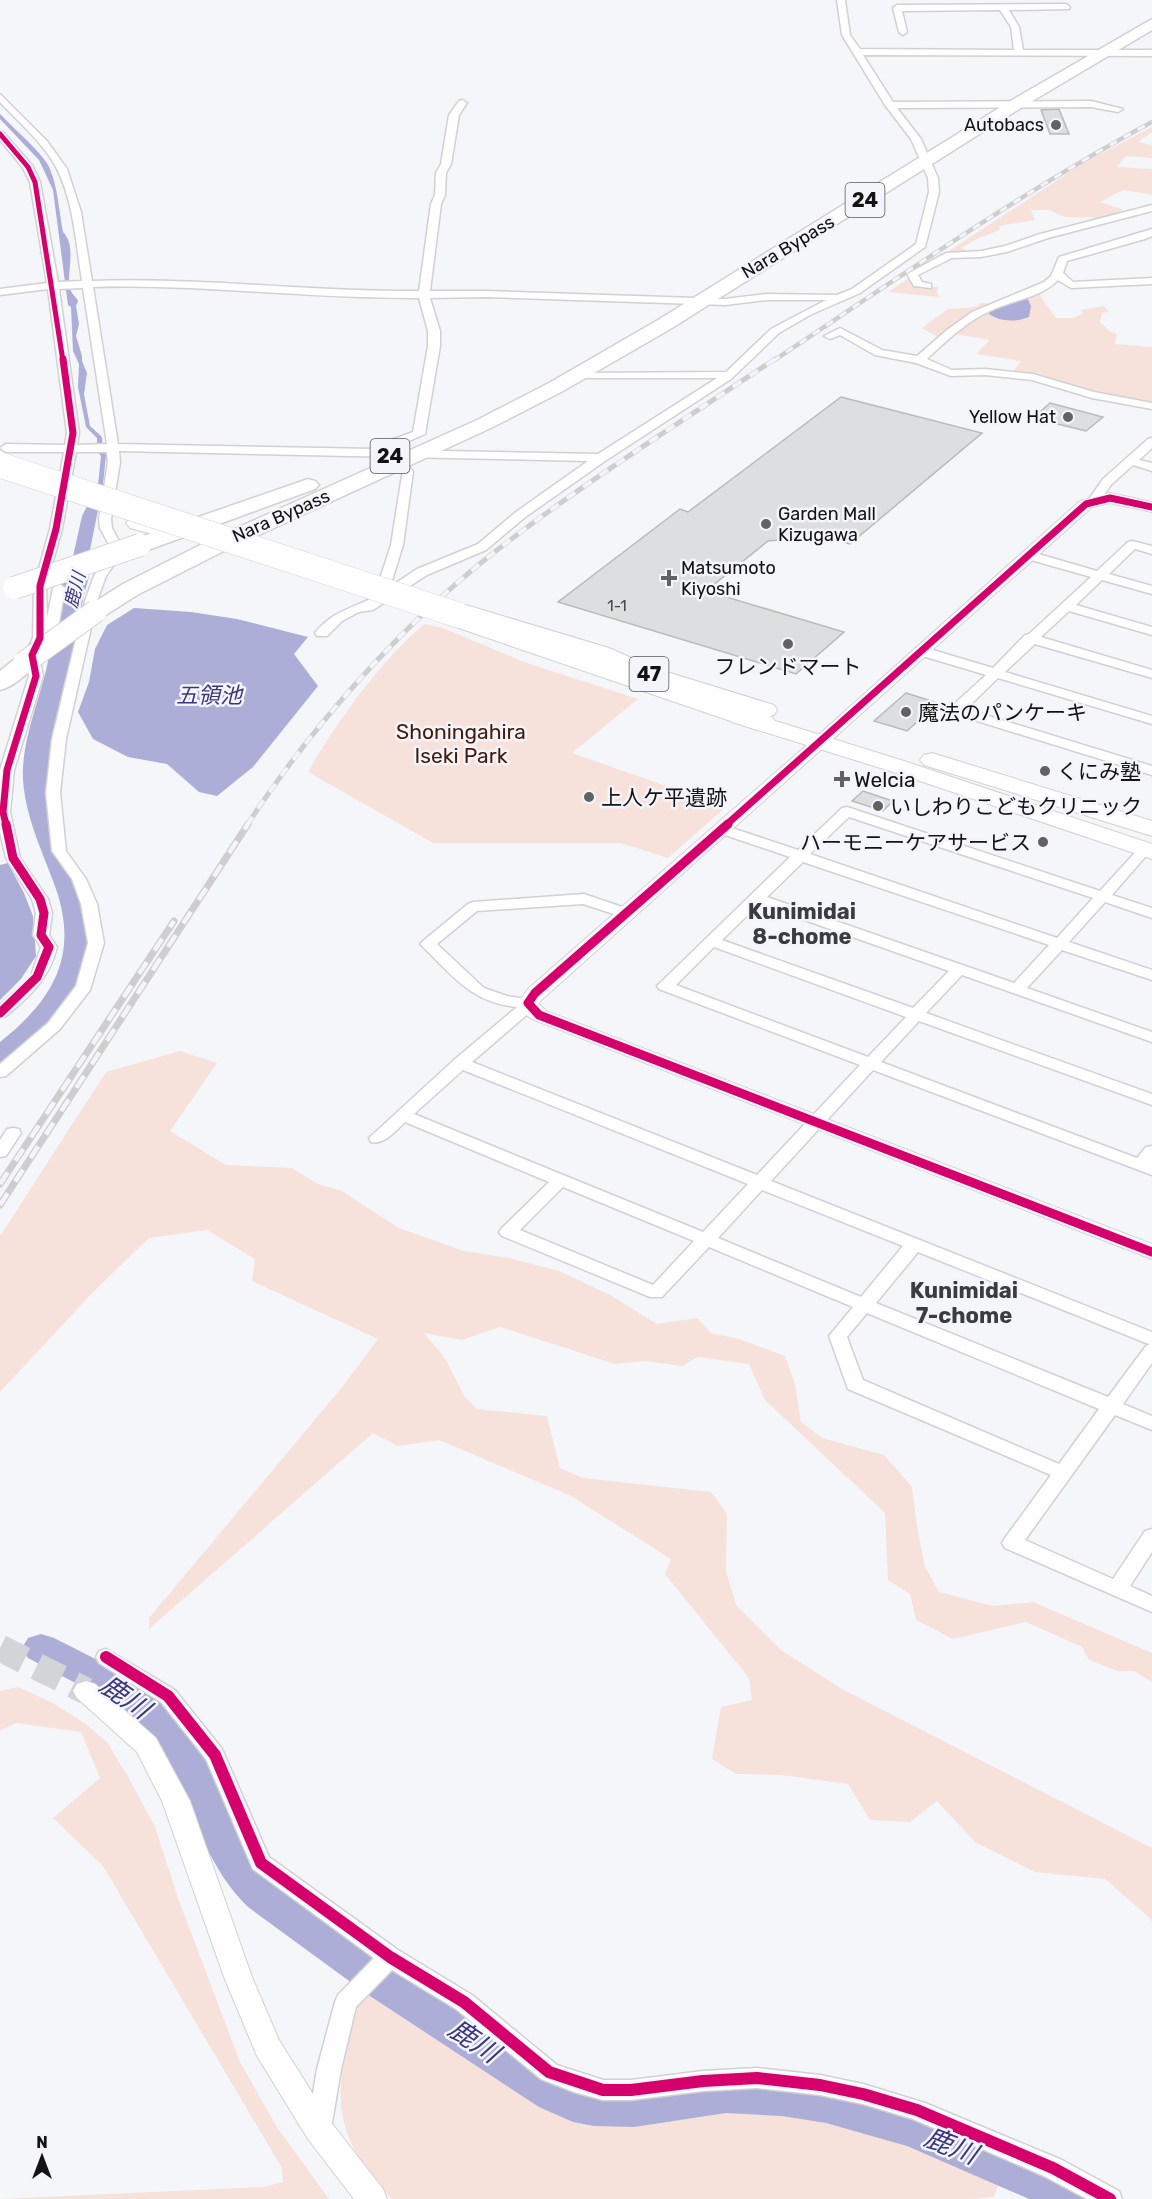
<svg xmlns="http://www.w3.org/2000/svg" width="1152" height="2199" font-family="Rubik,'Noto Sans JP',sans-serif">
	<style>
		.green { fill: #f7e2db }
		.water { fill: #acaed8 }
		.lines { fill: none; stroke-linecap: round; stroke-linejoin: round }
		.river { fill: #acaed8; fill-rule: evenodd }
		.building { fill: #dddee0; stroke: #b9babc; stroke-width: 1.5 }
		.tertiary-tunnel { stroke: #d3d4d7; stroke-width: 27; stroke-dasharray: 27 14; stroke-linecap: butt }
		.minor-casing { stroke: #d1d1d3; stroke-width: 3 }
		.tertiary-casing { stroke: #d1d1d3; stroke-width: 2 }
		.primary-casing { stroke: #d1d1d3; stroke-width: 2 }
		.trunk-casing { stroke: #d1d1d3; stroke-width: 3 }
		.motorway-casing { stroke: #d1d1d3; stroke-width: 2 }
		.minor { fill: #fefefe; fill-rule: evenodd }
		.tertiary { fill: #fefefe; fill-rule: evenodd }
		.primary { fill: #fefefe; fill-rule: evenodd }
		.trunk { fill: #fefefe; fill-rule: evenodd }
		.motorway { fill: #fefefe; fill-rule: evenodd }
		.rail-far2-casing { stroke: #cececf; stroke-width: 4.5 }
		.rail-far1-casing { stroke: #cececf; stroke-width: 5 }
		.rail-casing { stroke: #cececf; stroke-width: 7 }
		.rail-far2 { stroke: #f4f5fa; stroke-width: 3; stroke-dasharray: 8; stroke-linecap: butt }
		.rail-far1 { stroke: #f4f5fa; stroke-width: 4; stroke-dasharray: 10; stroke-linecap: butt }
		.rail { stroke: #f4f5fa; stroke-width: 4.5; stroke-dasharray: 14; stroke-linecap: butt }
		.trunk-bridge-casing { stroke: #d1d1d3; stroke-width: 24; stroke-linecap: butt }
		.motorway-bridge-casing { stroke: #d1d1d3; stroke-width: 26; stroke-linecap: butt }
		.trunk-bridge { stroke: #fefefe; stroke-width: 22 }
		.motorway-bridge { stroke: #fefefe; stroke-width: 25 }
		.cycleway-far3-casing { stroke: #f4f5fa; stroke-width: 8 }
		.cycleway-far2-casing { stroke: #f4f5fa; stroke-width: 10 }
		.cycleway-far1-casing { stroke: #f4f5fa; stroke-width: 13 }
		.cycleway-casing { stroke: #f4f5fa; stroke-width: 16 }
		.cycleway-far3 { stroke: #d6006c; stroke-width: 5 }
		.cycleway-far2 { stroke: #d6006c; stroke-width: 7 }
		.cycleway-far1 { stroke: #d6006c; stroke-width: 9 }
		.cycleway { stroke: #d6006c; stroke-width: 12 }
		.poi-dot { fill: #626265; stroke: #f4f5fa; stroke-width: 2 }
		.labels { text-anchor: middle; dominant-baseline: central; stroke-width: 5; stroke-linejoin: round; paint-order: stroke }
		.far-number-label { font-size: 15px; fill: #464648 }
		.far-poi-label { font-size: 18px; fill: #131315; stroke: #f4f5fa; text-anchor: end }
		.far-street-label { font-size: 18px; fill: #131315; stroke: #f4f5fa }
		.far-water-label { font-size: 18px; font-style: italic; fill: #3b377e; stroke: #f4f5fa }
		.shield { fill: #f4f5fa; stroke: #56575a; stroke-width: 1.5 }
		.shield-label { font-size: 20px; font-weight: bold; fill: #131315 }
		.poi-label { font-size: 21px; fill: #131315; stroke: #f4f5fa; text-anchor: start }
		.park-label { font-size: 21px; fill: #441b08; stroke: #f4f5fa }
		.water-label { font-size: 22px; font-style: italic; fill: #3b377e; stroke: #f4f5fa }
		.neighbourhood-label { font-size: 22px; font-weight: bold; fill: #3b3c40; stroke: #f4f5fa }
		.near-water-label { font-size: 27px; font-style: italic; fill: #3b377e; stroke: #f4f5fa }
	</style>
	<rect width="100%" height="100%" fill="#f5f6f9"/>
	<g class="green">
		<path d="M1152 127V132L1138 142 1152 145V158L1126 156 1117 167 1152 169V195L1123 190 1100 202 1122 209 1124 215 1103 218 1065 217 1049 210H1031L1035 220 999 226 1000 230 977 239 961 248 971 253 949 251 1085 162Z"/>
		<path d="M909 278C918 286 927 287 938 287L937 292 939 297 888 292Z"/>
		<path d="M1039 290 1041 297 1056 318H1073L1083 314 1081 310 1104 306 1109 312 1102 313 1100 322 1109 331 1117 334 1115 344 1152 347V403L1094 393 1044 377 1013 372 1021 361 976 354 990 340 954 334 990 309 992 317 996 319H1026L1027 297Z"/>
		<path d="M981 303H993L939 338 922 328 948 309 975 307Z"/>
		<path d="M424 624 443 628 527 663 638 699 572 753 726 807 668 858 621 843H433L308 772C337 721 379 663 424 624Z"/>
		<path d="M180 1051 217 1063 170 1131 226 1165 292 1168 318 1184 340 1190 399 1228 464 1251 509 1258 559 1271 610 1295 657 1324 697 1318 711 1333 739 1339 785 1356 795 1384 801 1422 822 1438 884 1455 912 1487 917 1526 925 1567 939 1592 993 1606 1033 1602 1152 1653V1682L1134 1671H1117L1089 1660 1082 1647 1026 1622 953 1639 916 1620 910 1594 888 1580 885 1513 765 1400 749 1364 698 1357 682 1366 644 1361 615 1364 500 1327 462 1340 424 1333 444 1357 465 1397 477 1409 547 1416 560 1468 583 1478 711 1492 727 1514 726 1571 736 1605 781 1650 842 1689 1152 1848V1923L1151 1919 1105 1879 1035 1872 975 1842 937 1801 910 1822 870 1820 848 1784 781 1775 736 1774 712 1759 721 1707 752 1700 749 1678 665 1574 671 1559 571 1496 439 1440 398 1446 373 1433 149 1629V1618L343 1386 378 1339 252 1281 255 1259 207 1230 149 1238 95 1290 0 1392V1236L106 1072Z"/>
		<path d="M18 1687 53 1703 84 1723 107 1742 130 1780 155 1827 178 1898 240 2062 277 2127 329 2199H0L263 2187 283 2182 282 2168 103 1866 53 1818 100 1778 81 1732 16 1723 0 1731V1691Z"/>
		<path d="M378 1990 546 2106C614 2135 671 2104 739 2104 832 2104 918 2137 1002 2175L994 2197 973 2199H392C324 2130 336 2084 358 1999L372 1995Z"/>
	</g>
	<g class="water">
		<path d="M0 114C12 127 46 156 50 169 58 189 59 211 63 232 79 248 63 279 72 293 74 296 77 298 78 301L76 306 79 324 76 336 82 356V361L87 373 84 394 90 426 102 437 103 450 106 455 103 485 83 585 67 616 68 579 82 516 98 485 101 456 97 451V438L86 427 78 387 79 364 73 351 71 307 68 305 53 190 39 160 0 119Z"/>
		<path d="M1027 297 1031 306 1029 317C1017 322 999 322 989 314L990 309Z"/>
		<path d="M134 608 191 612 237 619 308 637 294 654 318 686 253 767 217 796 199 792 167 764 128 757 93 739 78 712 89 682 95 649 107 625Z"/>
		<path d="M8 863 24 893 33 916 36 956 21 979 0 1000V865Z"/>
	</g>
	<g class="lines">
		<g class="river">
			<path d="M77 570 85 572 89 577C79 608 77 640 71 671 63 706 48 741 49 778 52 879 141 917 56 1020 41 1038 23 1059 0 1065V1042C53 1000 79 956 56 889 43 852 26 820 23 780 21 738 42 696 49 656 54 630 53 594 69 572Z"/>
			<path d="M41 1634 54 1638 133 1678 168 1705 189 1732 205 1760 248 1852 261 1869 276 1884 397 1970 569 2081C611 2102 669 2082 713 2077 735 2074 758 2076 781 2078 889 2089 992 2139 1090 2185L1096 2199H1029L907 2146 826 2123 782 2116 726 2113 634 2127 594 2126 573 2122 539 2107 367 1994 248 1907C188 1849 188 1758 117 1705L28 1658 22 1648 28 1638Z"/>
		</g>
	</g>
	<g class="building">
		<path d="M1059 109 1069 134H1050L1041 110Z"/>
		<path d="M841 397 982 433 850 544 821 536 768 541 706 591 844 632 796 674 558 602 680 509 688 512Z"/>
		<path d="M1050 403 1103 417 1086 431 1033 418Z"/>
		<path d="M906 693 938 703 907 731 874 721Z"/>
		<path d="M863 791 893 801 883 811 852 801Z"/>
	</g>
	<g class="lines">
		<path class="tertiary-tunnel" d="M0 1648 86 1691"/>
		<g class="minor-casing">
			<g id="minor">
				<path d="M837 0H845L850 35 860 49 1014 50 1011 27 1000 10 902 11 907 32 903 35 899 32 893 8 897 5 1066 4 1070 7 1069 9 1009 10 1019 27 1023 50H1152V56L863 55 893 102 1091 101 1123 109 1118 112 1091 107 897 108 921 139 938 178 939 192 925 247 860 293 810 315 779 333 731 379 605 461 524 518 486 550 427 575 373 610 359 612 342 621 327 636H317L315 633C335 608 356 609 380 593L377 588 391 545 403 469H411L413 472 403 545 390 587 417 569 478 544 516 512 588 461 119 451 120 462 111 519 112 528 120 543 118 559 106 576 97 601 66 739 60 793 66 851 86 879 97 904 104 943 90 990 60 1029 6 1076 0 1077V1064L48 1023 76 986 88 943 81 904 72 879 52 851 46 793 52 739 85 601 94 576 106 559 108 543 100 528 99 519 108 462 107 452H76L62 529 46 586 47 618 53 588 59 584 65 588 59 623 46 639 39 655 43 676 14 770 10 812 20 858 48 899 52 913 49 935 57 947C49 979 30 996 6 1016L0 1018V1005L31 976 41 947 33 935 36 913 32 899 6 858 0 832V770L29 676 25 655 33 638 34 586 50 529 64 452H6L0 448 6 444 65 445 67 433 48 289 0 295V289L47 283 30 182 23 168 0 140V131L3 132 32 165 40 182 58 282 82 281C76 245 74 203 57 169 44 143 19 123 0 102V94L47 141 67 169 81 212 92 281C201 277 310 292 419 291L431 204 435 195 436 173 441 164 449 115 459 101 462 100 467 103 459 115 451 164 446 173 445 195 441 204 430 291H486L725 299 767 294 837 295 852 289 916 244 929 192 928 178 911 139 885 105 842 35ZM93 287C202 284 311 299 419 298L428 331V346L413 432 375 446 373 449 118 444ZM83 288 107 444 77 445 79 433 59 289ZM486 297 725 305 767 300H826L771 329 726 372 573 373V377L577 378H717L598 454 389 450 425 434 440 346V331L430 298Z"/>
				<path d="M1152 205V211L1048 238 1007 252 981 257 952 258 918 275 922 282 931 284V288L914 286 907 274 946 253 981 251 1005 246 1040 234Z"/>
				<path d="M1152 229V236L1145 239 1067 261 1063 273 1073 282 1152 278V284L1071 288 1058 280C1041 298 1012 300 990 311 966 322 946 341 927 359L952 370 985 369 1033 374 1094 392 1152 403V409L1092 398 1032 380 985 375 951 376 916 363 875 355 840 335 830 339 824 336 840 328 882 350 917 356 947 330 972 312 1044 282 1051 276 1059 257Z"/>
				<path d="M1152 438V448L1139 460 1152 463V471L1133 465 1111 485 1099 502H1091L1089 499 1103 479 1148 439Z"/>
				<path d="M1132 541 1152 546V554L1135 549 1109 574 1152 586V594L1102 580 1076 605 1152 627V635L1069 611 1041 637 1152 670V678L1035 644 1005 672 1152 716V724L998 678 966 709 1152 766V775L951 713 949 710 951 707 986 675 916 654 914 651 916 648H926L993 668 1025 635 1029 634 1091 577 1024 558 1022 555 1024 552 1028 551 1097 571 1128 542Z"/>
				<path d="M847 807 1100 891 1140 847 1145 846 1152 849 1112 895 1152 908V918L1105 902 1069 942 1152 970V980L1062 950 1027 988 1152 1032V1042L962 975 926 1013 1152 1094V1105L919 1021 881 1062 1137 1158 1146 1147 1152 1146V1175L873 1070 771 1181 1152 1332V1363L1123 1404 1152 1416V1430L1115 1415 1025 1540 1113 1579 1145 1531 1152 1529V1552L1130 1586 1152 1596V1612L1005 1548 1002 1543 1005 1538 1051 1475 848 1389 829 1336 853 1307 709 1247 662 1297H650L502 1236 499 1232 502 1228 549 1182 405 1122C395 1131 385 1145 371 1142L369 1138 454 1060 517 1007C472 1003 453 976 423 947L420 944 423 941 468 904 473 902 584 894 631 910 634 913 626 918 583 904 477 911 437 944 484 988 507 996 534 1000 537 1006 472 1062 757 1175 860 1065 659 989 657 986 790 857 716 832 714 829 716 826H726L798 850 842 808ZM849 817 1093 898 1057 938 810 854ZM803 862 1049 945 1014 983 767 897ZM759 904 949 971 913 1008 722 940ZM714 947 906 1017 868 1057 676 985ZM463 1070 748 1184 703 1232 414 1114ZM563 1187 694 1241 653 1285 520 1230ZM762 1190 903 1246 861 1297 718 1238ZM918 1252 1146 1343 1150 1344 1146 1346 1108 1397 876 1303ZM867 1313 1099 1409 1059 1464 863 1380 847 1337Z"/>
				<path d="M13 1128 19 1129 21 1133 6 1156 0 1157V1140L7 1129Z"/>
				<path d="M106 1649 175 1690 222 1749 269 1857 398 1950 472 1995 557 2065 603 2080H631L703 2071 757 2068 820 2075 863 2084 925 2103 1062 2160 1119 2191 1122 2199H1087L1044 2176 913 2119 863 2104 820 2095 757 2088 703 2091 631 2100H603L574 2092 541 2079 456 2009 392 1970 356 2007 341 2069 331 2129 327 2136 319 2140 311 2136 307 2129 317 2069 335 2002 338 1995 374 1958 253 1869 206 1759 161 1702 99 1663 96 1657 99 1651Z"/>
			</g>
		</g>
		<g class="tertiary-casing">
			<g id="tertiary">
				<path d="M1110 493 1152 502V512L1110 503 1092 507 538 1003 546 1011 1152 1244V1259L532 1019 525 1014 518 1003 528 989 815 738 1080 501Z"/>
				<path d="M86 1681 95 1684 156 1738 190 1801 252 1977 279 2040 330 2121 383 2189 387 2199H354L308 2139 257 2056 224 1977 162 1801 137 1752 77 1698 73 1691 77 1684Z"/>
			</g>
		</g>
		<g class="primary-casing">
			<g id="primary">
				<path d="M466 605 609 648 654 668 774 705 777 710 774 715 766 717 638 678 593 658 458 616 455 611 458 606Z"/>
				<path d="M740 710 904 761 1152 844V859L887 770 732 722 729 717 732 712Z"/>
				<path d="M932 753 1152 821V836L924 765 920 760 924 755Z"/>
			</g>
		</g>
		<g class="trunk-casing">
			<g id="trunk">
				<path d="M1152 19V30L1024 106 672 328 563 391 491 428 224 551 139 594 104 616 96 618 88 616 85 611 88 606 123 584 208 541 477 420 549 383 658 320 1012 100Z"/>
				<path d="M308 479 315 481 319 485 315 489 148 550 140 552 132 550 129 545 132 540Z"/>
				<path d="M24 656 32 658 36 663C28 674 13 687 0 690V671L16 658Z"/>
			</g>
		</g>
		<g class="motorway-casing">
			<g id="motorway">
				<path d="M138 516 182 528 186 533 182 538 174 540 130 528 126 523 130 518Z"/>
				<path d="M453 610 772 717 776 723 772 729 763 731 754 729 444 623 440 618 444 613Z"/>
			</g>
		</g>
		<use href="#minor" class="minor"/>
		<use href="#tertiary" class="tertiary"/>
		<use href="#primary" class="primary"/>
		<use href="#trunk" class="trunk"/>
		<use href="#motorway" class="motorway"/>
		<g class="rail-far2-casing">
			<path id="rail-far2" d="M773 361C898 278 1020 193 1152 122"/>
		</g>
		<g class="rail-far1-casing">
			<path id="rail-far1" d="M247 825C309 730 398 629 487 558 578 486 678 424 775 359"/>
		</g>
		<g class="rail-casing">
			<g id="rail">
				<path d="M0 1184 174 921"/>
				<path d="M0 1205 248 824"/>
			</g>
		</g>
		<use href="#rail-far2" class="rail-far2"/>
		<use href="#rail-far1" class="rail-far1"/>
		<use href="#rail" class="rail"/>
		<g class="trunk-bridge-casing">
			<g id="trunk-bridge">
				<path d="M14 588 140 545"/>
				<path d="M24 663 96 611"/>
			</g>
		</g>
		<g class="motorway-bridge-casing">
			<path id="motorway-bridge" d="M0 465 458 615"/>
		</g>
		<use href="#trunk-bridge" class="trunk-bridge"/>
		<use href="#motorway-bridge" class="motorway-bridge"/>
		<g class="cycleway-far3-casing">
			<path id="cycleway-far3" d="M0 134 28 167 35 182 63 361"/>
		</g>
		<g class="cycleway-far2-casing">
			<g id="cycleway-far2">
				<path d="M6 825 3 812 7 770 36 676 32 655 40 638V586L56 529 73 433 63 359"/>
				<path d="M726 825 1086 504 1110 498 1152 507"/>
			</g>
		</g>
		<g class="cycleway-far1-casing">
			<g id="cycleway-far1">
				<path d="M728 824 535 993 528 1003 539 1015 1152 1252"/>
				<path d="M0 1013 37 977 49 947 41 935 44 913 40 899 13 858 6 824"/>
			</g>
		</g>
		<g class="cycleway-casing">
			<path id="cycleway" d="M106 1657 168 1696 215 1755 261 1863 390 1957 464 2002 549 2072 603 2090H631L703 2081 757 2078 820 2085 863 2094 917 2110 1053 2168 1110 2199"/>
		</g>
		<use href="#cycleway-far3" class="cycleway-far3"/>
		<use href="#cycleway-far2" class="cycleway-far2"/>
		<use href="#cycleway-far1" class="cycleway-far1"/>
		<use href="#cycleway" class="cycleway"/>
	</g>
	<g class="poi-dot">
		<circle cx="1056" cy="125" r="6"/>
		<circle cx="1068" cy="417" r="6"/>
		<circle cx="766" cy="524" r="6"/>
		<path d="M666 569h6v6h6v6h-6v6h-6v-6h-6v-6h6z"/>
		<circle cx="788" cy="644" r="6"/>
		<circle cx="906" cy="712" r="6"/>
		<circle cx="1045" cy="771" r="6"/>
		<path d="M839 770h6v6h6v6h-6v6h-6v-6h-6v-6h6z"/>
		<circle cx="589" cy="797" r="6"/>
		<circle cx="878" cy="806" r="6"/>
		<circle cx="1043" cy="842" r="6"/>
	</g>
	<g class="labels">
		<g class="far-number-label">
			<text x="617" y="606">1-1</text>
		</g>
		<g class="far-poi-label">
			<text x="1044" y="125">Autobacs</text>
			<text x="1056" y="417">Yellow Hat</text>
			<text x="778" y="514" text-anchor="start">Garden Mall<tspan x="778" dy="21">Kizugawa</tspan></text>
			<text x="681" y="568" text-anchor="start">Matsumoto<tspan x="681" dy="21">Kiyoshi</tspan></text>
		</g>
		<g class="far-street-label">
			<text transform="translate(788 247) rotate(-31)">Nara Bypass</text>
			<text transform="translate(281 516) rotate(-24)">Nara Bypass</text>
		</g>
		<g class="far-water-label">
			<text transform="translate(75 590) rotate(-75)">鹿川</text>
		</g>
		<g class="shield">
			<rect x="845.5" y="183" width="39" height="34" rx="4.5"/>
			<rect x="370.5" y="439" width="39" height="34" rx="4.5"/>
			<rect x="629.5" y="657" width="39" height="34" rx="4.5"/>
		</g>
		<g class="shield-label">
			<text x="865" y="200">24</text>
			<text x="390" y="456">24</text>
			<text x="649" y="674">47</text>
		</g>
		<g class="poi-label">
			<text x="788" y="666" text-anchor="middle">フレンドマート</text>
			<text x="918" y="712">魔法のパンケーキ</text>
			<text x="1057" y="771">くにみ塾</text>
			<text x="854" y="779">Welcia</text>
			<text x="601" y="797">上人ケ平遺跡</text>
			<text x="890" y="806">いしわりこどもクリニック</text>
			<text x="1031" y="842" text-anchor="end">ハーモニーケアサービス</text>
		</g>
		<g class="park-label">
			<text x="461" y="731">Shoningahira<tspan x="461" dy="24">Iseki Park</tspan></text>
		</g>
		<g class="water-label">
			<text x="209" y="695">五領池</text>
		</g>
		<g class="neighbourhood-label">
			<text x="802" y="911">Kunimidai<tspan x="802" dy="25">8-chome</tspan></text>
			<text x="964" y="1290">Kunimidai<tspan x="964" dy="25">7-chome</tspan></text>
		</g>
		<g class="near-water-label">
			<text transform="translate(125 1697) rotate(35)">鹿川</text>
			<text transform="translate(474 2041) rotate(34)">鹿川</text>
			<text transform="translate(951 2146) rotate(22)">鹿川</text>
		</g>
	</g>
	<g transform="translate(42 2157)" stroke="#f4f5fa" stroke-width="4.5" paint-order="stroke">
	<path d="M0-4.5L10 22L0 15L-10 22Z" fill="#131315"/>
	<text y="-9" font-size="16" font-weight="bold" text-anchor="middle" fill="#131315">N</text>
	</g>
</svg>
